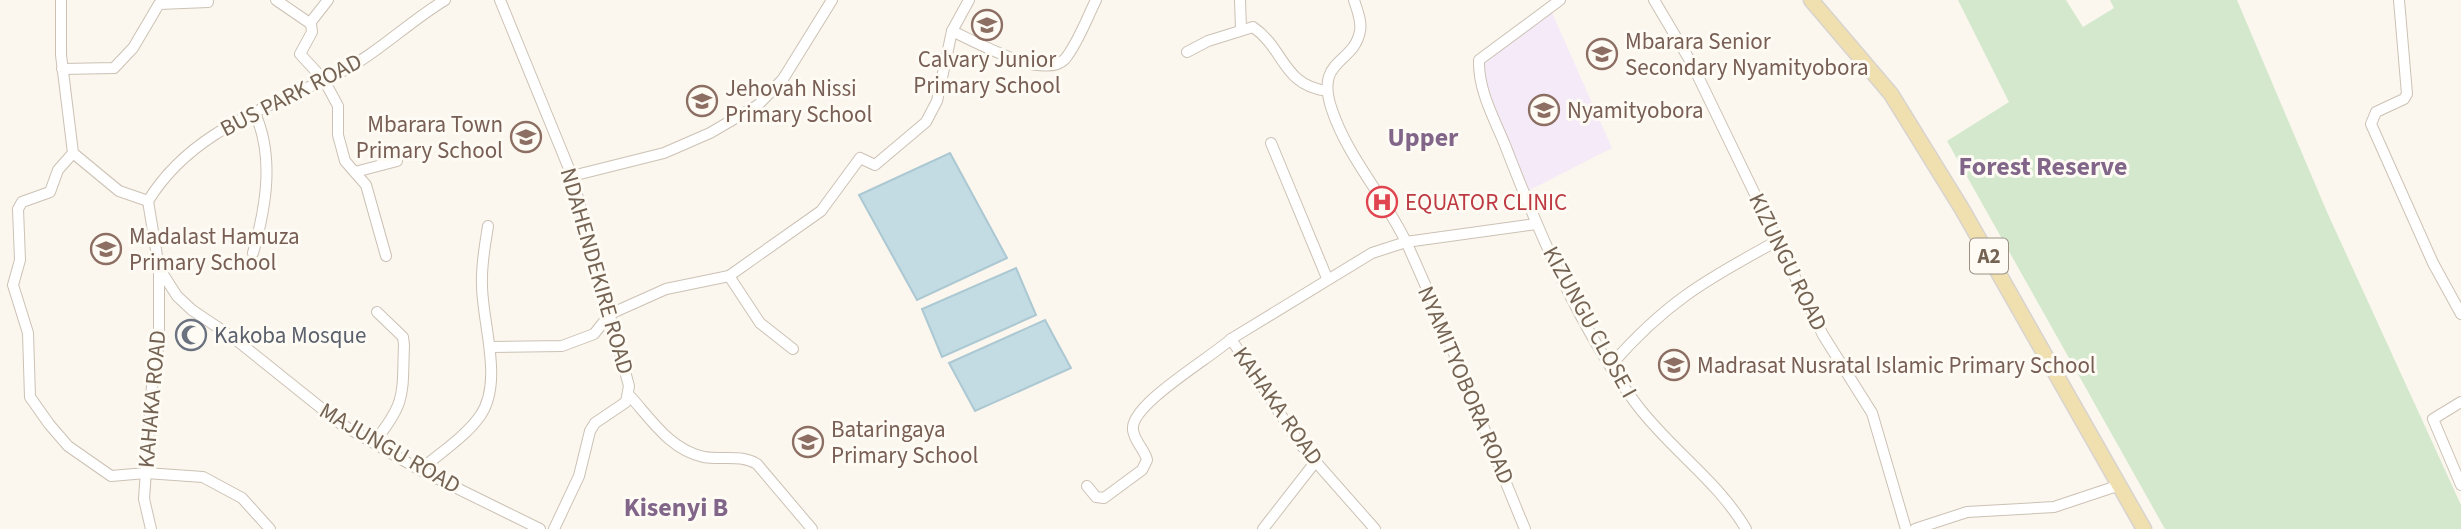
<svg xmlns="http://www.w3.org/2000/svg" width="2461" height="529" font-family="'Source Sans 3',sans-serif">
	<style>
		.education { fill: #f4eaf8 }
		.green { fill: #d4e8cd }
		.water { fill: #c3dbe3; stroke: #abc8d3; stroke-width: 2 }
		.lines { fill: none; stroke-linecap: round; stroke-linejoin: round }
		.minor-casing { stroke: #ccc1b4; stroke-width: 12 }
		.primary-casing { stroke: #d8d3cf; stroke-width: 17 }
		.minor { stroke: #fff; stroke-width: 10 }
		.primary { stroke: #f1e0af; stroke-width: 14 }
		.labels { text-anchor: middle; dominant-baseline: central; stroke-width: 6; stroke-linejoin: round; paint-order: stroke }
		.shield { fill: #fdfbf4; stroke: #9d9083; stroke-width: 2 }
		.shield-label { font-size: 21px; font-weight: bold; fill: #746252 }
		.education-label { font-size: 23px; fill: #785e54; stroke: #fdfbf4; text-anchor: start }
		.street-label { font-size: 23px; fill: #746252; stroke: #fdfbf4 }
		.health-label { font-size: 23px; fill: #be3a42; stroke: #fdfbf4; text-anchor: start }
		.worship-label { font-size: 23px; fill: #5b616d; stroke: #fdfbf4; text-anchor: start }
		.quarter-label { font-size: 26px; font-weight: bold; fill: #816689; stroke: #fdfbf4 }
	</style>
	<rect width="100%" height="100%" fill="#fbf7ee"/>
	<path class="education" d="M1550 8 1612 148 1524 193 1479 73V60Z"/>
	<path class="green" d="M1958 0H2066L2083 27 2114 8 2110 0H2237L2327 212 2461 505V529H2165L1947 141 2009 102Z"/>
	<g class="water">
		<path d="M950 153 1007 258 917 300 859 195Z"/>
		<path d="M1016 268 1036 315 942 357 922 309Z"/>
		<path d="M1045 320 1071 368 975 411 949 363Z"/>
	</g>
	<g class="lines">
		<g class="minor-casing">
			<g id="minor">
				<path d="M61 0V55L73 153 119 191 148 201"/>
				<path d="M276 0 311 24 312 32 300 54 324 80 338 106V135L345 161 366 185 386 256"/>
				<path d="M500 0 572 176 629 386 626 402 595 423 590 431 579 476 554 529"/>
				<path d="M1240 0 1241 29"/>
				<path d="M1354 0C1357 10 1362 21 1360 31 1354 65 1314 58 1332 110 1348 158 1385 197 1407 244 1450 337 1485 434 1525 529"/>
				<path d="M1560 0 1479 60C1478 90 1494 118 1505 145 1539 233 1580 330 1637 405 1671 450 1718 481 1746 529"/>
				<path d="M1654 0 1692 64 1823 335 1872 413 1906 529"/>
				<path d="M2399 0 2407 94 2404 99 2376 112 2371 124 2433 263 2461 314"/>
				<path d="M310 23 328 0"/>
				<path d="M952 31C976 42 1044 81 1065 59 1078 43 1087 18 1096 0"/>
				<path d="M1187 52 1208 41 1253 27C1285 49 1282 85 1327 91"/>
				<path d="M62 69 114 68 133 48 159 4 208 2"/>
				<path d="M1271 143 1327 278"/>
				<path d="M73 153 58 170 50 192 22 202 18 209 20 260 13 285 28 333 30 397 49 424 68 446 111 476 146 473 203 477 242 498 270 529"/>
				<path d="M355 172 397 161"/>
				<path d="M572 176 664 153 710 133 758 105 783 79 832 0"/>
				<path d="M148 201C191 131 265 109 335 75 375 56 407 23 445 0"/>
				<path d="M148 201 159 268V344L153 371 144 499 151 529"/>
				<path d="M253 253C266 207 275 156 254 111"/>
				<path d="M159 268 177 296 192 310 235 339 341 424 420 470 540 529"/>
				<path d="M729 276 821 211 860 158 875 165 926 122 937 101 952 31 969 0"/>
				<path d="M490 347 562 346 594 334 610 314 666 289 729 276 760 323 793 349"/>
				<path d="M1611 365C1665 303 1705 280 1777 241"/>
				<path d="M629 395C651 419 670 450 704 457 722 460 741 454 757 464L812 529"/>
				<path d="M2461 402 2433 419 2461 485"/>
				<path d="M375 441C407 401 402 394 404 345L403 337 377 312"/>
				<path d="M420 470C440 453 465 437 480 416 504 382 482 323 482 285 481 265 485 245 488 226"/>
				<path d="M1087 486 1096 497 1104 498 1142 470 1147 460C1145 450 1134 441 1133 430 1129 405 1212 357 1231 339"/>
				<path d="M1263 529 1316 461"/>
				<path d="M1375 529 1300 444 1231 339 1372 253 1406 242 1536 224"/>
				<path d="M1915 529 1967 512 2054 507 2120 485"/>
			</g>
		</g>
		<g class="primary-casing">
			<path id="primary" d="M1811 0 1891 94 1962 209 2144 529"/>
		</g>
		<use href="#minor" class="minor"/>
		<use href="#primary" class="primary"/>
	</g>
	<defs>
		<g id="school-ring" transform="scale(1.575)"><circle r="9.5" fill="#fdfbf4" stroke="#8d6e63" stroke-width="1.5"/><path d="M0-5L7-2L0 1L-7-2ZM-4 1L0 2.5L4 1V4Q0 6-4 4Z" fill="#8d6e63"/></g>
		<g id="hospital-ring" transform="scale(1.575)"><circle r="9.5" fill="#fdfbf4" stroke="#e0444e" stroke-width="1.5"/><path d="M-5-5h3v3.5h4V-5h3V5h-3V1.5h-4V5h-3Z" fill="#e0444e"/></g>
		<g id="mosque-ring" transform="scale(1.575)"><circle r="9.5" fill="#fdfbf4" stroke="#6b7280" stroke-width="1.5"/><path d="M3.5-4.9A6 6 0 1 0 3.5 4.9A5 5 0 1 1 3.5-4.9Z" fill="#6b7280"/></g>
	</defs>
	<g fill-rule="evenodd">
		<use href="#school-ring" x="987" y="25"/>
		<use href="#school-ring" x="1602" y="54"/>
		<use href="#school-ring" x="702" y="101"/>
		<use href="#school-ring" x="1544" y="110"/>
		<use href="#school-ring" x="526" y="137"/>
		<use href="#hospital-ring" x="1382" y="202"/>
		<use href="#school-ring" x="106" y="249"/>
		<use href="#mosque-ring" x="191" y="335"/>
		<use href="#school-ring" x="1674" y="365"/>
		<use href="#school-ring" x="808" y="442"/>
	</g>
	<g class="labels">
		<rect class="shield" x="1970" y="238.5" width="38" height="35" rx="5"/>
		<g class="shield-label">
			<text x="1989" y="256">A2</text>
		</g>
		<g class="education-label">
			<text x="1625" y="41">Mbarara Senior<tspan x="1625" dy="26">Secondary Nyamityobora</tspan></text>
			<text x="987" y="59" text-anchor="middle">Calvary Junior<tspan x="987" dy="26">Primary School</tspan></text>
			<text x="725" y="88">Jehovah Nissi<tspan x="725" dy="26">Primary School</tspan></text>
			<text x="1567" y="110">Nyamityobora</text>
			<text x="503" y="124" text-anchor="end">Mbarara Town<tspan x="503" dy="26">Primary School</tspan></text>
			<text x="129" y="236">Madalast Hamuza<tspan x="129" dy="26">Primary School</tspan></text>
			<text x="1697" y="365">Madrasat Nusratal Islamic Primary School</text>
			<text x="831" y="429">Bataringaya<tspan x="831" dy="26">Primary School</tspan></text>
		</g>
		<g class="street-label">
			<text transform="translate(291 95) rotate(-27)">BUS PARK ROAD</text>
			<text transform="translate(1788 262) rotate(64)">KIZUNGU ROAD</text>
			<text transform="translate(597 271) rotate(74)">NDAHENDEKIRE ROAD</text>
			<text transform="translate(1590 322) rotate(61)">KIZUNGU CLOSE I</text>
			<text transform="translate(1466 385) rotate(67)">NYAMITYOBORA ROAD</text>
			<text transform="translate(152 399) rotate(-85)">KAHAKA ROAD</text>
			<text transform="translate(1278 406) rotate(55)">KAHAKA ROAD</text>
			<text transform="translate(390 448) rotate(30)">MAJUNGU ROAD</text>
		</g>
		<g class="health-label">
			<text x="1405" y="202">EQUATOR CLINIC</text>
		</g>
		<g class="worship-label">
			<text x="214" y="335">Kakoba Mosque</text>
		</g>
		<g class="quarter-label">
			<text x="1423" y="137">Upper</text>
			<text x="2043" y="166">Forest Reserve</text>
			<text x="676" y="507">Kisenyi B</text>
		</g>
	</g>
</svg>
